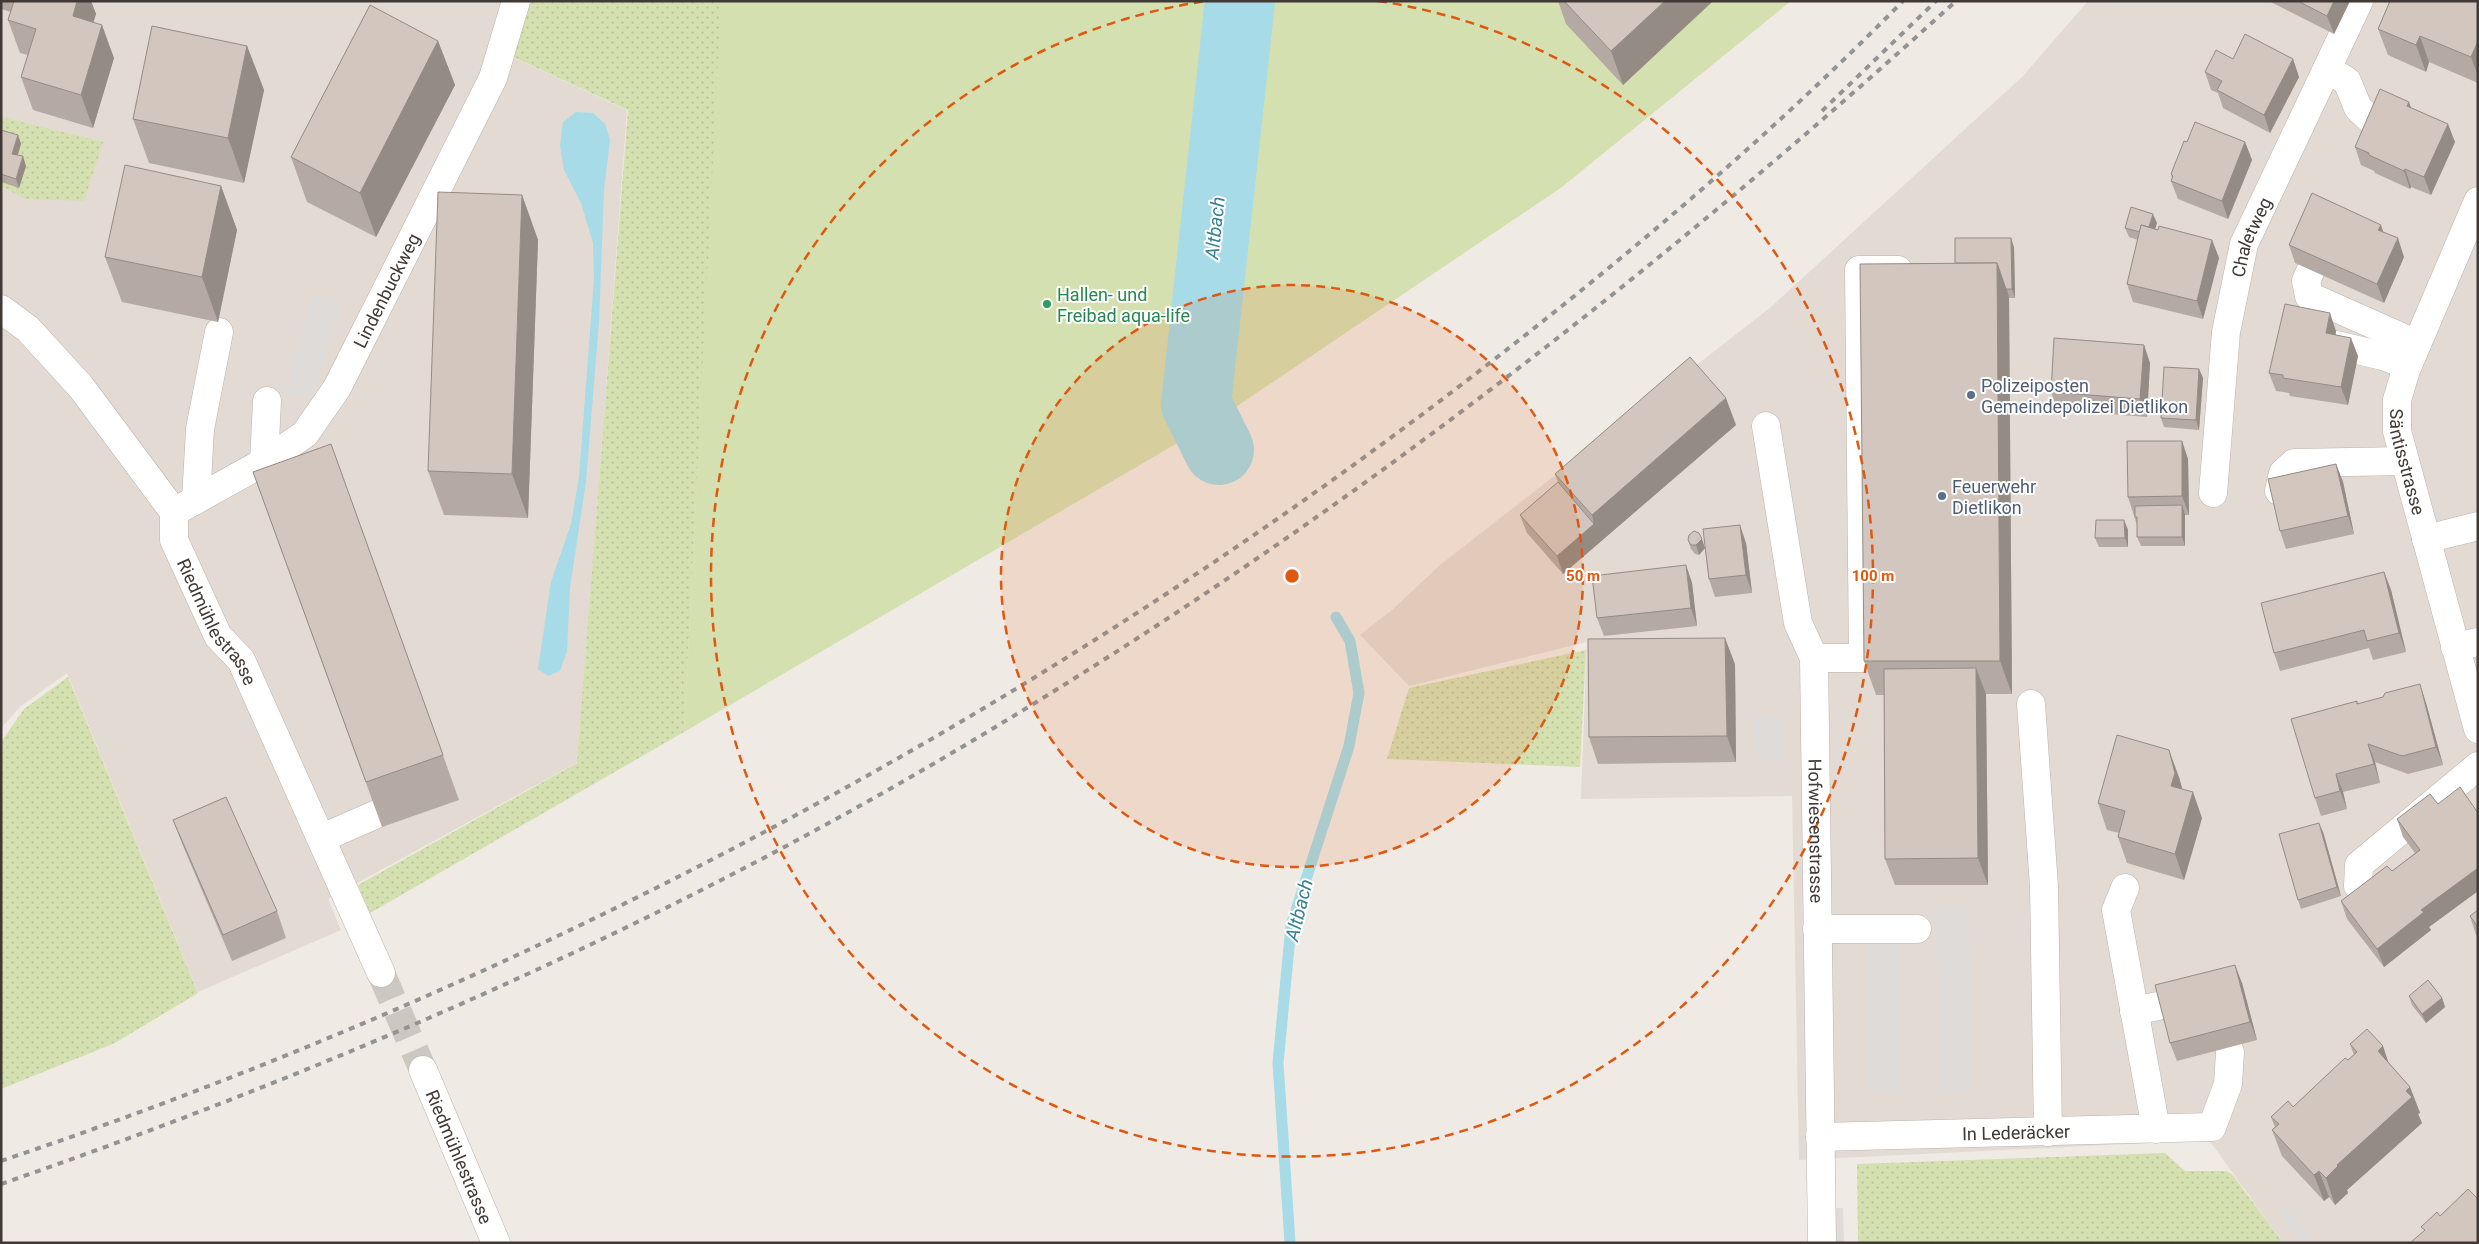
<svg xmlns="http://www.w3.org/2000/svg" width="2479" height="1244" font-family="Roboto,sans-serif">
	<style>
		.residential { fill: #e3dad3 }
		.grass { fill: url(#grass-dots) }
		.pitch { fill: #d5e0b1 }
		.parking { fill: #dedbd9 }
		.water { fill: #a6dbe7 }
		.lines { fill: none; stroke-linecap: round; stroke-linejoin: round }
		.stream { stroke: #a6dbe7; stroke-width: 11 }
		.river { stroke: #a6dbe7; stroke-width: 70 }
		.minor-tunnel { stroke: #cdc7c1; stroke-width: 28; stroke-dasharray: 28 14; stroke-linecap: butt }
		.minor-casing { stroke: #bdb2ab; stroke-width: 29 }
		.minor { stroke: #fff; stroke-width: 28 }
		.rail { stroke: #939393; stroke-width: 4; stroke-dasharray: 6 6; stroke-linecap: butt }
		.wall { fill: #b5aaa3 }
		.shaded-wall { fill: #948b85 }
		.building { fill: #d3c6be; stroke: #948b85 }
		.ring { fill: none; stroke: #e0570e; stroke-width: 2.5; stroke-dasharray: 9 6 }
		.leisure-dot { fill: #2e9e5b; stroke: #fff; stroke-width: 2 }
		.service-dot { fill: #5c6f8a; stroke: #fff; stroke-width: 2 }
		.labels { text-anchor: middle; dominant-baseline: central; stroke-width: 4; stroke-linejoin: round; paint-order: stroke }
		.street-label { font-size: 18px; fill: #413935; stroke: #fff }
		.leisure-label { font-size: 18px; fill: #27864d; stroke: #fff; text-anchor: start }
		.service-label { font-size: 18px; fill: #4e5e75; stroke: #fff; text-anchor: start }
		.water-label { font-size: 19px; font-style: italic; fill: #378092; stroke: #fff }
		.centre { fill: #e0570e; stroke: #fff; stroke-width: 2.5 }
		.ring-label { font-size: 15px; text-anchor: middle; font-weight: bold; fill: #e0570e; stroke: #fff; stroke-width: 4; stroke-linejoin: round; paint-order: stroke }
	</style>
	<defs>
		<pattern id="grass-dots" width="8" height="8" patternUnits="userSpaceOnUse" patternTransform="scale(1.25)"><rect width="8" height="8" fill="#d5e0b1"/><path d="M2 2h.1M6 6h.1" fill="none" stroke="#b8c199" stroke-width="1.8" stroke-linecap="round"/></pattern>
	</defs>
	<rect width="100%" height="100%" fill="#f0eae4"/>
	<g class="residential">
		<path d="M1 1H504L492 48 627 110 578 762 328 899 341 930 198 992 67 673 21 706 1 728Z"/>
		<path d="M2088 1H2478V1243H2283L2209 1140 1799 1160 1792 796 1581 799 1587 642 1409 686 1360 635 1393 609 1440 565 1771 307 2023 76Z"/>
	</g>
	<g class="grass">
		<path d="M527 1H722L684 732 370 913 358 885 577 763 628 110 513 57Z"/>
		<path d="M1 117 103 142 84 201 25 199 1 186Z"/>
		<path d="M1586 650 1580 767 1387 759 1409 688Z"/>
		<path d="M68 677 198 993 115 1043 1 1089V742L24 709Z"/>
		<path d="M2165 1153 2185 1171H2226L2232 1174 2283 1243H1858L1857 1164Z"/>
	</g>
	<path class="pitch" d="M721 1H1791L1562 187 1215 421 684 732Z"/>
	<g class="parking">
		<path d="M2478 216V246L2454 303 2442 298Z"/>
		<path d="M312 295 340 302 313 401 284 393Z"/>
		<path d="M1782 717 1785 761H1755L1754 718Z"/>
		<path d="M1936 906H1968L1971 1092 1939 1093Z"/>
		<path d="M1899 944 1901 1091H1870L1867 945Z"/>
		<path d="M2286 1205 2315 1243H2301L2277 1212Z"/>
		<path d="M1832 1208H1843L1844 1243H1833Z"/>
	</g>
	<path class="water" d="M576 112 593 113 605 124 610 140 604 190 599 322 586 481 570 588 567 651 560 671 548 676 538 669 551 582 571 524 579 477 594 279 593 243 581 203 564 170 560 146 563 122Z"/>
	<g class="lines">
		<path class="stream" d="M1290 1243 1278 1063 1291 926 1349 746 1359 693 1350 641 1336 617"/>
		<path class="river" d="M1219 450 1196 404 1240 1"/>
		<path class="minor-tunnel" d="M381 973 423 1070"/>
		<g class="minor-casing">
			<g id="minor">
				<path d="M2327 69 2347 81 2358 108 2375 124"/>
				<path id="s1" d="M2478 201 2406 370 2397 400V431L2478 729"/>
				<path d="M2310 272 2306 281 2309 296 2417 344"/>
				<path id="s2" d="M1 309 28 329 81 387 174 512V540L218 636 241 660 381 973"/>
				<path d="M2336 345 2383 356 2408 365"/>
				<path id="s3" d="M1766 426 1798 623 1814 658 1822 1243"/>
				<path d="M264 462 267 401"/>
				<path d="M2279 491 2283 473 2294 463 2405 461"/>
				<path id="s4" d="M2213 493 2226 332 2244 244 2359 1"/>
				<path d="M196 500 200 429 219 332"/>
				<path id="s5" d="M174 512 264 462 305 434 337 388 493 78 516 1"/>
				<path d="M2426 539 2478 526"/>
				<path d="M2455 647 2478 642"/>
				<path d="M1814 658H1863L1859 270H1898"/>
				<path d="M2031 704 2044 886 2048 1132"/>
				<path d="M322 838 377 814"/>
				<path d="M2358 886 2359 865 2478 766"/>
				<path d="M2125 888 2116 910 2156 1129"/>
				<path d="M1817 929H1917"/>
				<path d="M2134 1011 2158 1006"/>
				<path id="s6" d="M423 1070 496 1243"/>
				<path id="s7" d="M1820 1137 2212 1127 2228 1084 2230 1052"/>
			</g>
		</g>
		<use href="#minor" class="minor"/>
		<g class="rail">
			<path d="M1822 111 1936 1"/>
			<path d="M1 1161C533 982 1034 714 1478 372 1627 257 1771 135 1903 1"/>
			<path d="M1 1184C307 1078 606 950 888 790 1274 570 1627 300 1956 1"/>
		</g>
	</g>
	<g class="wall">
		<path d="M1 1H91L96 14 93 22 114 58 93 128 33 110 21 77 28 55 20 53 8 20 11 12 1 9Z"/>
		<path d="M1558 1H1713L1623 85 1566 24Z"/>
		<path d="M2269 1H2350L2334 34Z"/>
		<path d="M2388 1H2478V83L2429 62 2426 72 2388 55 2378 29 2389 4Z"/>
		<path d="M438 41 455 85 376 237 307 202 291 157Z"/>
		<path d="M247 46 264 90 244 183 149 163 133 119Z"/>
		<path d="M2233 59H2293L2299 77 2270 133 2223 108 2218 93 2211 90 2205 72Z"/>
		<path d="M2409 102 2411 108 2455 142 2431 195 2411 187 2410 189 2375 173 2374 171 2361 165 2355 147Z"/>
		<path d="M1 130 18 135 21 144 18 155 26 166 19 188 1 182Z"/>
		<path d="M2245 142 2252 160 2228 219 2178 199 2171 181 2172 179 2171 174Z"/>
		<path d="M221 186 237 230 218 322 122 302 105 257Z"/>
		<path d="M522 195 538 240 528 518 444 515 428 471Z"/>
		<path d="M2157 223 2155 229 2212 240 2219 258 2203 319 2133 302 2127 284 2138 240 2129 237 2125 228Z"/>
		<path d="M2384 232 2404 257 2384 303 2295 263 2289 245Z"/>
		<path d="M2014 247 2015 298H2009L2012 694H1986L1988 885H1895L1885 859 1884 695H1876L1864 661 1955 263Z"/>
		<path d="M2336 331V335L2358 356 2348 405 2290 396 2289 393 2276 391 2269 373Z"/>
		<path d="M2144 345 2150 363 2147 417 2057 410 2051 392Z"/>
		<path d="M2199 369 2203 378 2199 430 2164 427 2161 418Z"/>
		<path d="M1736 425 1563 574 1527 533 1520 515 1558 482 1555 474Z"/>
		<path d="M2182 441 2188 459 2189 515H2185V546H2141L2137 537V525L2128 497Z"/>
		<path d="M331 444 459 800 382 827 253 472Z"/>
		<path d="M2336 464 2343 482 2354 534 2286 549 2280 531Z"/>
		<path d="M2124 520 2128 530V547H2099L2095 538Z"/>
		<path d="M1688 540 1705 548 1746 543 1752 593 1715 597 1709 579 1705 548 1699 555 1695 554 1691 549Z"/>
		<path d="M1686 565 1692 583 1697 626 1604 636 1597 618Z"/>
		<path d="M2384 572 2391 590 2406 652 2373 660 2369 648 2280 671 2274 653Z"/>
		<path d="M1735 664 1736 762 1598 764 1589 737Z"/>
		<path d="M2357 701 2358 704 2426 703 2443 765 2408 774 2375 762 2380 783 2343 792 2347 809 2321 816 2315 798Z"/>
		<path d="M2179 777 2182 789 2202 818 2184 880 2127 863 2118 837 2119 833 2107 830 2098 803Z"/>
		<path d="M2438 804 2478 813V891L2429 927 2431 930 2384 967 2347 919 2341 901 2392 871 2415 853 2403 837 2397 819Z"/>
		<path d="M173 820 277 911 286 938 232 961 183 846Z"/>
		<path d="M2323 832 2341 896 2301 909 2298 900Z"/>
		<path d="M2478 910V937L2476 935 2470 916Z"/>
		<path d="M2242 983 2257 1040 2177 1061 2170 1043Z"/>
		<path d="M2409 996 2442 998 2445 1007 2426 1023 2412 1005Z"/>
		<path d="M2350 1044 2389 1063 2410 1087 2420 1113 2418 1114 2422 1123 2347 1190 2348 1193 2335 1205 2329 1197 2324 1201 2282 1156 2272 1130 2275 1127 2271 1117 2293 1107 2354 1055Z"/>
	</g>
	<g class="shaded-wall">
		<path d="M77 1H91L96 14 85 49 73 16Z"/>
		<path d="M1665 1H1713L1623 85 1611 51Z"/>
		<path d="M2334 1H2350L2334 34 2327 16Z"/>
		<path d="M102 25 114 58 93 128 81 95Z"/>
		<path d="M2420 36 2429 62 2426 72 2416 45Z"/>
		<path d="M438 41 455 85 376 237 360 193Z"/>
		<path d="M2478 41V76L2471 57Z"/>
		<path d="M247 46 264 90 244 183 228 138Z"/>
		<path d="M2293 59 2299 77 2270 133 2264 115Z"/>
		<path d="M2409 102 2415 120 2407 106Z"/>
		<path d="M2448 124 2455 142 2431 195 2424 177Z"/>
		<path d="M18 135 21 144 15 163 12 154Z"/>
		<path d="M2245 142 2252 160 2228 219 2222 201Z"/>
		<path d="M23 156 26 166 19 188 16 179Z"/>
		<path d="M2405 169 2411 187 2410 189 2404 171Z"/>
		<path d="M221 186 237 230 218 322 202 277Z"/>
		<path d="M522 195 538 240 528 518 512 474Z"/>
		<path d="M2153 214 2157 223 2151 243 2147 234Z"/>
		<path d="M2381 225 2387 243 2378 230Z"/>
		<path d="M2011 238 2014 247 2015 298 2012 289Z"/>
		<path d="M2398 238 2404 257 2384 303 2377 284Z"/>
		<path d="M2212 240 2219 258 2203 319 2197 301Z"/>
		<path d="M1997 263 2009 296 2012 694 2000 661Z"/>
		<path d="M2330 313 2336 331 2332 351 2326 333Z"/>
		<path d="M2351 338 2358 356 2348 405 2341 387Z"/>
		<path d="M2144 345 2150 363 2147 417 2140 399Z"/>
		<path d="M2199 369 2203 378 2199 430 2196 420Z"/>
		<path d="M1726 398 1736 425 1563 574 1557 556 1594 524 1592 515Z"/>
		<path d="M2182 441 2188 459 2189 515 2182 496Z"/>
		<path d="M2336 464 2343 482 2354 534 2348 516Z"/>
		<path d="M2182 505 2185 514V546L2182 537Z"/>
		<path d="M2124 520 2128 530V547L2125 538Z"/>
		<path d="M1740 525 1746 543 1752 593 1746 575Z"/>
		<path d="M1702 539 1705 548 1699 555 1696 545Z"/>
		<path d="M1686 565 1692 583 1697 626 1691 608Z"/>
		<path d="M2384 572 2391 590 2406 652 2399 633Z"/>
		<path d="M1725 638 1735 664 1736 762 1727 736Z"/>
		<path d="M1976 668 1986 694 1988 885 1978 858Z"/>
		<path d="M2420 684 2426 703 2443 765 2436 747Z"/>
		<path d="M2368 744 2375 762 2380 783 2374 764Z"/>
		<path d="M2169 750 2179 777 2185 799 2171 786Z"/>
		<path d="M2336 774 2343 792 2347 809 2340 791Z"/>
		<path d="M2193 792 2202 818 2184 880 2175 854Z"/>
		<path d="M2319 823 2323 832 2341 896 2337 887Z"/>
		<path d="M2478 868V891L2429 927 2431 930 2384 967 2377 949 2421 910Z"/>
		<path d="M2235 965 2242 983 2257 1040 2250 1022Z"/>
		<path d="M2442 998 2445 1007 2426 1023 2422 1014Z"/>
		<path d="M2383 1046 2392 1073 2378 1051Z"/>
		<path d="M2410 1087 2420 1113 2418 1114 2422 1123 2347 1190 2348 1193 2335 1205 2326 1178 2337 1165Z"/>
		<path d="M2319 1171 2329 1197 2324 1201 2314 1175Z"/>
	</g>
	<g class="building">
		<path d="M14 1H77L73 16 102 25 81 95 21 77 36 29 8 20Z"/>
		<path d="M1564 1H1665L1611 51Z"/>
		<path d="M2298 1H2334L2327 16Z"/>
		<path d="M2390 1H2478V41L2471 57 2420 36 2416 45 2378 29Z"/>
		<path d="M370 5 438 41 360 193 291 157Z"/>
		<path d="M152 26 247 46 228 138 133 119Z"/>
		<path d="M2245 34 2293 59 2264 115 2217 90 2222 81 2205 72 2216 50 2233 59Z"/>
		<path d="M2380 89 2409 102 2407 106 2448 124 2424 177 2405 169 2404 171 2369 155V153L2355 147Z"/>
		<path d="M2195 122 2245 142 2222 201 2171 181 2173 176 2171 174 2184 141 2187 142Z"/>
		<path d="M1 130 18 135 12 154 23 156 16 179 1 174Z"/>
		<path d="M125 165 221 186 202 277 105 257Z"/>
		<path d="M438 192 522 195 512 474 428 471Z"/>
		<path d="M2312 193 2381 225 2378 230 2398 238 2377 284 2289 245Z"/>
		<path d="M2131 207 2153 214 2149 227 2141 225 2140 232 2125 228Z"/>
		<path d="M2141 225 2158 230 2159 226 2212 240 2197 301 2127 284Z"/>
		<path d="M1955 238H2011L2012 289H2006L1997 263H1955Z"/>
		<path d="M1997 263 2000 661H1864L1860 264Z"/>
		<path d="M2285 304 2330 313 2326 333 2351 338 2341 387 2283 378V375L2269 373Z"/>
		<path d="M2054 338 2144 345 2140 399 2051 392Z"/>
		<path d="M1690 357 1726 398 1592 515 1555 474Z"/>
		<path d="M2164 367 2199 369 2196 420 2161 418Z"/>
		<path d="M2127 441H2182V496L2128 497Z"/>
		<path d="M331 444 443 755 366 782 253 472Z"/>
		<path d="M2336 464 2348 516 2280 531 2268 479Z"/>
		<path d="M1558 482 1594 524 1557 556 1520 515Z"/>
		<path d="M2182 505V537H2137V517H2135V506Z"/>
		<path d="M2096 520H2124L2125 538H2095Z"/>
		<path d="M1740 525 1746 575 1709 579 1703 529Z"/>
		<path d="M1694 531 1699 533 1702 539 1696 545H1691L1688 540 1689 535Z"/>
		<path d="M1686 565 1691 608 1597 618 1592 576Z"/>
		<path d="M2384 572 2399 633 2367 641 2364 630 2274 653 2261 603Z"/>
		<path d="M1725 638 1727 736 1589 737 1588 639Z"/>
		<path d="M1976 668 1978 858 1885 859 1884 669Z"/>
		<path d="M2420 684 2436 747 2402 756 2368 744 2374 764 2336 774 2340 791 2315 798 2291 719 2357 701V704L2383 697 2385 693Z"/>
		<path d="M2117 735 2169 750 2175 773 2171 786 2193 792 2175 854 2118 837 2125 811 2098 803Z"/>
		<path d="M2460 787 2478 813V868L2421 910 2424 912 2377 949 2341 901 2387 866 2392 871 2420 850 2397 819 2430 794 2438 804Z"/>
		<path d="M226 797 277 911 223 935 173 820Z"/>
		<path d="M2319 823 2337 887 2298 900 2279 834Z"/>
		<path d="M2478 910V927L2470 916Z"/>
		<path d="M2235 965 2250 1022 2170 1043 2155 985Z"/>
		<path d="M2428 980 2442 998 2422 1014 2409 996Z"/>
		<path d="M2367 1029 2383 1046 2378 1051 2410 1087 2406 1091 2412 1097 2337 1165 2338 1166 2326 1178 2319 1171 2314 1175 2272 1130 2279 1124 2271 1117 2288 1101 2293 1107 2345 1058 2348 1060 2357 1052 2350 1044Z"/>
		<path d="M2468 1189 2478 1199V1243H2410L2425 1230 2421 1227 2437 1212 2440 1216Z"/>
	</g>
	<circle cx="1292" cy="576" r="291" fill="#e0570e" fill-opacity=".12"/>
	<g class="ring">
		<circle cx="1292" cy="576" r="291"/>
		<path d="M1378 1A581 581 0 1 1 1206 1"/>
	</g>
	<circle class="leisure-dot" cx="1047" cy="304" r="5"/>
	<g class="service-dot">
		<circle cx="1971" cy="395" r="5"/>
		<circle cx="1942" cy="496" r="5"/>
	</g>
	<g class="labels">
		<g class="street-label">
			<text stroke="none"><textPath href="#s4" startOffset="260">Chaletweg</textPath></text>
			<text stroke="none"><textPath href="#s5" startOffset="318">Lindenbuckweg</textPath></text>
			<text stroke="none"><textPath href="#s1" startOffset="278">Säntisstrasse</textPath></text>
			<text stroke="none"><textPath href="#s2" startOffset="389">Riedmühlestrasse</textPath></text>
			<text stroke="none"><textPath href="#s3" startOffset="411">Hofwiesenstrasse</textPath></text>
			<text stroke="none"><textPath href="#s7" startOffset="196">In Lederäcker</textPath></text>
			<text stroke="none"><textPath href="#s6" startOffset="94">Riedmühlestrasse</textPath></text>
		</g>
		<g class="leisure-label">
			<text x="1057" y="294">Hallen- und<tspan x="1057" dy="21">Freibad aqua-life</tspan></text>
		</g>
		<g class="service-label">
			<text x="1981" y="385">Polizeiposten<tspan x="1981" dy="21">Gemeindepolizei Dietlikon</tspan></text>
			<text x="1952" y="486">Feuerwehr<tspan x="1952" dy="21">Dietlikon</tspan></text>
		</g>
		<g class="water-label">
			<text transform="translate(1215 228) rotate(-84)">Altbach</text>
			<text transform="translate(1299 910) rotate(-76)">Altbach</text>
		</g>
	</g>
	<circle cx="1292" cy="576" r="8" class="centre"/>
	<g class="ring-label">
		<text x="1583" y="581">50 m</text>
		<text x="1873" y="581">100 m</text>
	</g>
	<rect width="2479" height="1244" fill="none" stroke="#413935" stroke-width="5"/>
</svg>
